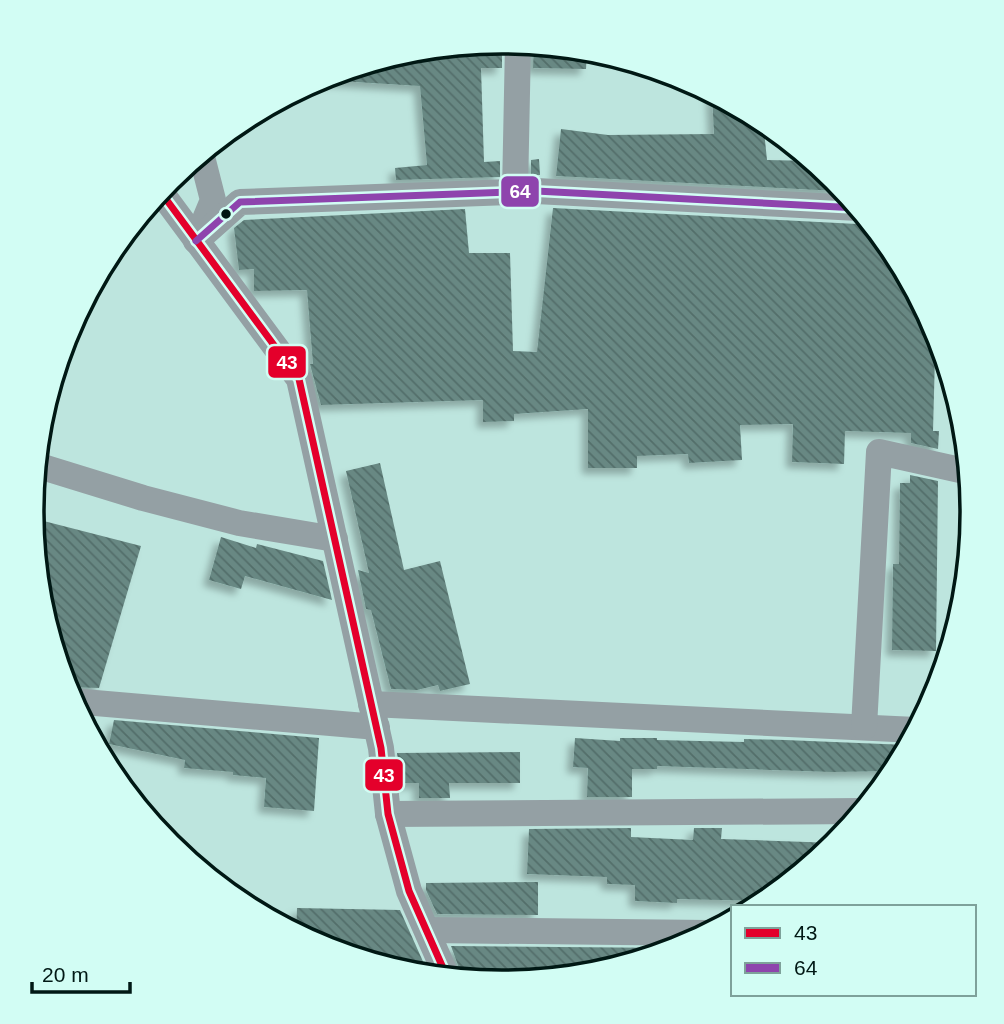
<svg xmlns="http://www.w3.org/2000/svg" width="1004" height="1024" font-family="Helvetica,sans-serif">
	<style>
		.building { fill: url(#building-back-hatch); filter: url(#shadow) }
		.lines { fill: none; stroke-linecap: round; stroke-linejoin: round }
		.minor { stroke: #94a0a4; stroke-width: 26 }
		.bus-1-casing { stroke: #d2fdf4; stroke-width: 12 }
		.bus-2-casing { stroke: #d2fdf4; stroke-width: 12 }
		.bus-1 { stroke: #e4002b; stroke-width: 7 }
		.bus-2 { stroke: #8e44ad; stroke-width: 7 }
		.bus-dot { fill: #001814; stroke: #d2fdf4; stroke-width: 2.5 }
		.rim { fill: none; stroke: #001814; stroke-width: 3.5 }
		.line-badge { stroke: #d2fdf4; stroke-width: 2.5 }
		.badge-label { font-size: 19px; text-anchor: middle; font-weight: bold; fill: #fff }
	</style>
	<defs>
		<pattern id="building-back-hatch" width="6" height="6" patternUnits="userSpaceOnUse" patternTransform="scale(1.75)"><rect width="6" height="6" fill="#688883"/><path d="M-1 5l2 2M0 0l6 6M5-1l2 2" fill="none" stroke="#536e6a"/></pattern>
		<filter id="shadow"><feDropShadow dx="-6" dy="6" stdDeviation="3.5" flood-color="#0004"/></filter>
	</defs>
	<rect width="100%" height="100%" fill="#bde5de"/>
	<g class="building">
		<path d="M502 42V68H481L484 162 500 161V177L396 180 395 168 427 165 420 86 323 80 322 77 411 50Z"/>
		<path d="M534 45 587 50 586 69 533 68Z"/>
		<path d="M712 93 763 121 767 160 813 161 837 182V191L556 176 561 129 608 135 714 134Z"/>
		<path d="M539 159 540 175H531V160Z"/>
		<path d="M553 208 857 224 868 220 893 251 914 290V309L925 310 937 332 939 338 937 356H935L933 431H939L938 449 911 443V433L845 431 844 464 792 462 793 424 740 425 742 460 689 463 688 454 637 456V468H588V409L514 414V421L483 422V400L321 405 311 368 310 364H313L307 290 254 291V269L239 270 234 228 244 220 465 209 469 253H510L513 351 537 352Z"/>
		<path d="M380 463 404 570 440 561 470 684 440 691 438 685 417 690 391 689 371 610 366 609 358 570 369 573 346 471Z"/>
		<path d="M910 475 938 481 936 651 892 650 893 564H899L900 483H910Z"/>
		<path d="M32 518 141 546 99 688 66 687 40 603Z"/>
		<path d="M221 537 256 548 257 544 323 561 332 600 245 576 241 589 209 580Z"/>
		<path d="M114 720 319 738 314 811 264 807 266 778 233 775V772L184 768 185 760 109 744Z"/>
		<path d="M575 738 620 741V738H657V740L744 742V739L785 740 908 745 894 771 832 772 657 766V769H632V797H587L588 768 573 767Z"/>
		<path d="M520 752V783H449L450 798H419V783H401L397 753Z"/>
		<path d="M631 828V837L693 840 694 828H722L721 839 836 843 766 901 677 899V903L635 901V885L607 884V877L527 874 529 829Z"/>
		<path d="M538 882V915L437 914 426 890V883Z"/>
		<path d="M297 908 400 910 429 975 410 973 322 947 296 933Z"/>
		<path d="M451 946 676 948 593 974 502 982 463 979Z"/>
	</g>
	<g class="lines">
		<g class="minor">
			<path d="M160 191 299 379 381 748 388 814 409 891 447 977"/>
			<path d="M515 192 518 43"/>
			<path d="M198 236 213 200 201 153"/>
			<path d="M196 241 240 202 536 191 858 208"/>
			<path d="M36 465 143 498 239 523 335 539"/>
			<path d="M72 701 377 727"/>
			<path d="M371 704 916 730"/>
			<path d="M864 727 879 452 969 472"/>
			<path d="M388 814 862 811"/>
			<path d="M427 930 708 933"/>
		</g>
		<g class="bus-1-casing">
			<path id="bus-1" d="M160 191 299 379 381 748 388 814 409 891 447 977"/>
		</g>
		<g class="bus-2-casing">
			<path id="bus-2" d="M196 241 240 202 536 191 858 208"/>
		</g>
		<use href="#bus-1" class="bus-1"/>
		<use href="#bus-2" class="bus-2"/>
	</g>
	<circle class="bus-dot" cx="226" cy="214" r="6"/>
	<path d="M0 0H1004V1024H0ZM44 512a458 458 0 1 1 916 0a458 458 0 1 1-916 0Z" fill="#d2fdf4" fill-rule="evenodd"/>
	<path class="rim" d="M44 512a458 458 0 1 1 916 0a458 458 0 1 1-916 0Z"/>
	<g class="line-badge">
		<rect x="500" y="175" width="40" height="33" rx="7" fill="#8e44ad"/>
		<rect x="267" y="345" width="40" height="34" rx="7" fill="#e4002b"/>
		<rect x="364" y="758" width="40" height="34" rx="7" fill="#e4002b"/>
	</g>
	<g class="badge-label">
		<text x="520" y="198">64</text>
		<text x="287" y="369">43</text>
		<text x="384" y="782">43</text>
	</g>
	<rect x="731" y="905" width="245" height="91" fill="#d2fdf4" stroke="#7ea19a" stroke-width="2"/>
	<rect x="745" y="928" width="35" height="10" fill="#e4002b" stroke="#7ea19a" stroke-width="2"/>
	<text x="794" y="940" font-size="21" fill="#001814">43</text>
	<rect x="745" y="963" width="35" height="10" fill="#8e44ad" stroke="#7ea19a" stroke-width="2"/>
	<text x="794" y="975" font-size="21" fill="#001814">64</text>
	<path d="M32 982v10h98v-10" fill="none" stroke="#001814" stroke-width="3.5"/>
	<text x="42" y="982" font-size="21" fill="#001814" stroke="#d2fdf4" stroke-width="5" paint-order="stroke">20 m</text>
</svg>
